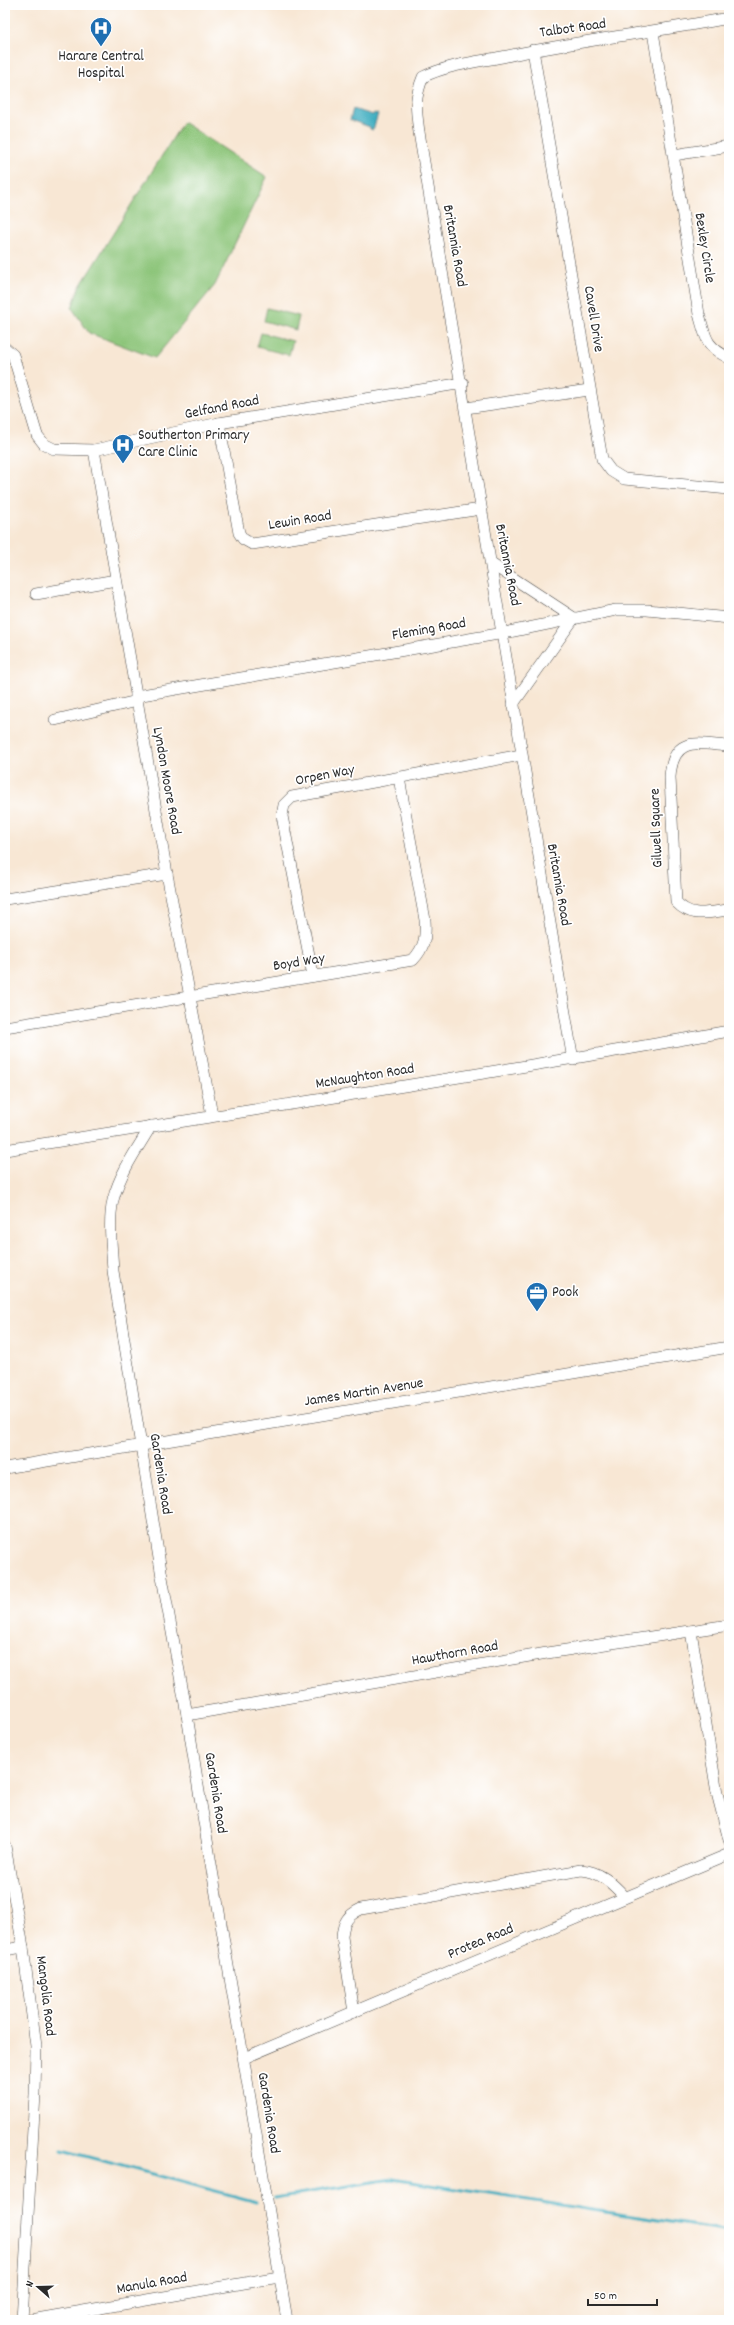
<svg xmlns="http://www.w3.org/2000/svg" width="734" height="2325" font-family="Dekko,sans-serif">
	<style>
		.green { fill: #8cc579; stroke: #5c7852 }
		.water { fill: #43afc1; stroke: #376d76 }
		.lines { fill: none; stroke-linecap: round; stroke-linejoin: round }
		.stream { stroke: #43afc1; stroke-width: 3 }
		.minor-casing { stroke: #4a4744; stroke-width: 12 }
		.minor { stroke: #fff; stroke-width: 11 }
		.labels { text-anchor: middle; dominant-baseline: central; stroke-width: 3.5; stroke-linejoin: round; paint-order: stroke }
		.street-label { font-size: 15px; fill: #2b2b2b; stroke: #fff }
		.poi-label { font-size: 15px; fill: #2b2b2b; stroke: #fff; text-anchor: start }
	</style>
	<rect width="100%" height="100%" fill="#fff"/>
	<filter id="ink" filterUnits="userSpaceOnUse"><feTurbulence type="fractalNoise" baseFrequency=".025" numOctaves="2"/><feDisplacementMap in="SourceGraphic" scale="8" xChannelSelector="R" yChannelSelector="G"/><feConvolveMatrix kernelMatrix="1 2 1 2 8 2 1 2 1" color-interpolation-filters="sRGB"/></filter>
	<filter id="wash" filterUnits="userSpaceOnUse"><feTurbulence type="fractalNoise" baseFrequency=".012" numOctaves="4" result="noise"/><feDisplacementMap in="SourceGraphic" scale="16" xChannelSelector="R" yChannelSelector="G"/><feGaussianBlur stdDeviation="0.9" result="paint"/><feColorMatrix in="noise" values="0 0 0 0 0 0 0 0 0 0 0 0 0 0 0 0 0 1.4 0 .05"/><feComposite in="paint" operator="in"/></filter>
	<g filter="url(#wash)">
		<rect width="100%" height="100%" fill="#f8e7d4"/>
		<g class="green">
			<path d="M183 122 267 177 215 285 155 358 89 333 72 308 79 288Z"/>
			<path d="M267 308 299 316 296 330 264 321Z"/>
			<path d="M261 333 293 341 289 355 257 347Z"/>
		</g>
		<path class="water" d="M353 109 373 115 374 113 378 114 373 130 370 129V127L350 120Z"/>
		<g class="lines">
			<g class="stream">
				<path d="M62 2150 257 2202"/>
				<path d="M274 2198 392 2179 729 2231"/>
			</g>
		</g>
	</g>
	<g filter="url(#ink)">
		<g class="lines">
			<g class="minor-casing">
				<g id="minor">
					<path d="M653 32 699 314C706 338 705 346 729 358"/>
					<path d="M533 50 602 459 611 471 624 479 729 489"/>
					<path d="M674 155 729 146"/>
					<path d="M5 348 13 355 37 435 44 444 54 449 94 450 219 423 463 383"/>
					<path d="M466 408 589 390"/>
					<path d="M219 423 239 533 243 539 252 544 481 509"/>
					<path d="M94 450 167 874 212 1115"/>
					<path d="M493 565 574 618 513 704"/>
					<path d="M36 594 116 580"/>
					<path d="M136 696 504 633 616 610H647L729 618"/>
					<path d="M55 720 137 701"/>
					<path d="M729 746C697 744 673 735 670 777L676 902C692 919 708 912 729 910"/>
					<path d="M5 899 167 874"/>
					<path d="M313 976 282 816 284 805 292 797 521 755"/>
					<path d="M5 1027 413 960C425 947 426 937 425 920L399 778"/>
					<path d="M573 1060C520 751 473 441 419 132 416 109 414 99 423 77 447 65 476 62 502 57 577 41 654 32 729 18"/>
					<path d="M151 1126C137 1149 120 1173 113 1200 108 1223 112 1248 113 1271L162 1577 187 1715 199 1792 287 2320"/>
					<path d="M5 1150C246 1110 488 1075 729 1031"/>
					<path d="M5 1468 729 1347"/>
					<path d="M691 1631 717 1793 729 1840"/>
					<path d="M187 1715 547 1653 729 1625"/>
					<path d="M5 1846 23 1947 36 2046 35 2094 22 2320"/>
					<path d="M5 1950 23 1947"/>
					<path d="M354 2012 342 1937C343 1922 348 1915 361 1909L581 1870C600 1871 613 1884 625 1897"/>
					<path d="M244 2058 729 1854"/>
					<path d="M31 2320 279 2277"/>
				</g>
			</g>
			<use href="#minor" class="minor"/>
		</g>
	</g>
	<defs>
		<g id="hospital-pin" transform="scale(1.15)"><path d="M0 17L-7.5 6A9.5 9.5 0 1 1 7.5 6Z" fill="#1f6fb2" stroke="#fff"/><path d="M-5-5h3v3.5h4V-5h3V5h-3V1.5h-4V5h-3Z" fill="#fff"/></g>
		<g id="office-pin" transform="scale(1.15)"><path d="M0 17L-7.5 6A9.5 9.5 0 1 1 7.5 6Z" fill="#1f6fb2" stroke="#fff"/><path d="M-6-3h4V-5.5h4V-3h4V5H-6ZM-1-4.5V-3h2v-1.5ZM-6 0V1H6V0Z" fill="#fff"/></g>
	</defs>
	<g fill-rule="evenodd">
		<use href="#hospital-pin" x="101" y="28"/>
		<use href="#hospital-pin" x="123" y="445"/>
		<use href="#office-pin" x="537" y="1293"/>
	</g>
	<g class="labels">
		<g class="street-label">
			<text transform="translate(573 29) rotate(-8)">Talbot Road</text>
			<text transform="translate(454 246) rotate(80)">Britannia Road</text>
			<text transform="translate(704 248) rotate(81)">Bexley Circle</text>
			<text transform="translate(593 319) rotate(81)">Cavell Drive</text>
			<text transform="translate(222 408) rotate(-11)">Gelfand Road</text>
			<text transform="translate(300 521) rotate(-9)">Lewin Road</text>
			<text transform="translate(507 565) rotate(79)">Britannia Road</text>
			<text transform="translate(429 630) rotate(-10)">Fleming Road</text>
			<text transform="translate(325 776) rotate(-11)">Orpen Way</text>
			<text transform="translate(166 781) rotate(80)">Lyndon Moore Road</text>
			<text transform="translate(657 828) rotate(-92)">Gilwell Square</text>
			<text transform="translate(558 885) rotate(80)">Britannia Road</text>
			<text transform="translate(299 963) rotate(-9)">Boyd Way</text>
			<text transform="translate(365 1077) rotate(-9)">McNaughton Road</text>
			<text transform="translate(364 1393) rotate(-9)">James Martin Avenue</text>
			<text transform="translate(160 1474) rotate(81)">Gardenia Road</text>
			<text transform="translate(455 1654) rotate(-10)">Hawthorn Road</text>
			<text transform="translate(215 1793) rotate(81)">Gardenia Road</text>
			<text transform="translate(481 1942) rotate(-23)">Protea Road</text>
			<text transform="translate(45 1996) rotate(83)">Mangolia Road</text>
			<text transform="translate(268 2113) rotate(81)">Gardenia Road</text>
			<text transform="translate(152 2284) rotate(-10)">Manula Road</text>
		</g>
		<g class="poi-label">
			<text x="101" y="57" text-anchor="middle">Harare Central<tspan x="101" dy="17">Hospital</tspan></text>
			<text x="138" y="436">Southerton Primary<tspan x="138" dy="17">Care Clinic</tspan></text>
			<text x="552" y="1293">Pook</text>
		</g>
	</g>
	<rect width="734" height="2325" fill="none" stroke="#fff" stroke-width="20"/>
	<g transform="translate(38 2287) rotate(290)" stroke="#ffffff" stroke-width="3" paint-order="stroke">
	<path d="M0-3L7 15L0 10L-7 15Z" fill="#2b2b2b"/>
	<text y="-6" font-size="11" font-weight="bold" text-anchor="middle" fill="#2b2b2b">N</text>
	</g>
	<path d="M588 2299v6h69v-6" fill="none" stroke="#2b2b2b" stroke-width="2"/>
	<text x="594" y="2299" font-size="12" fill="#2b2b2b" stroke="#ffffff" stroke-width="3" paint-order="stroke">50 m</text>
</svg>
